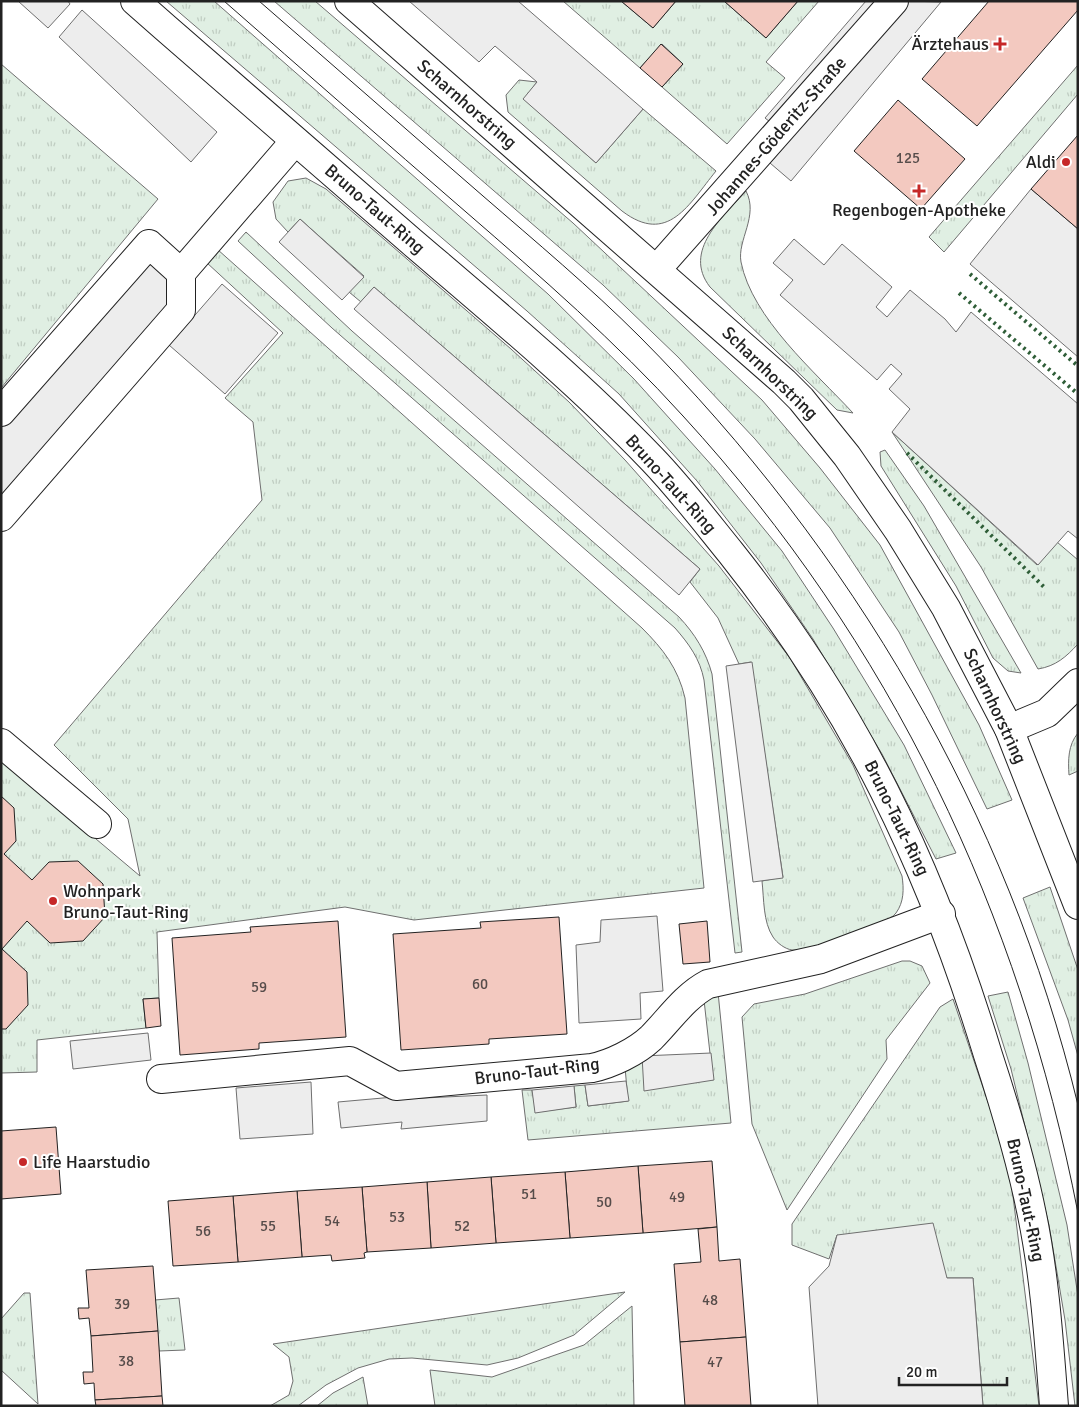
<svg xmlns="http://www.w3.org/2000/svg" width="1079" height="1407" font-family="Signika,sans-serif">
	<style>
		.grass { fill: url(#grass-tufts); stroke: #6f6f6f }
		.parking { fill: #ededed; stroke: #6f6f6f }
		.building { fill: #f3c9c0; stroke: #222 }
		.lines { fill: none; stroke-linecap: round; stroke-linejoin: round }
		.minor-casing { stroke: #222; stroke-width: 30 }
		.minor { stroke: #fff; stroke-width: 28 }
		.tram { stroke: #222; stroke-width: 1 }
		.hedge { stroke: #2f5e38; stroke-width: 4; stroke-dasharray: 2.5 4; stroke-linecap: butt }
		.poi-dot { fill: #c62828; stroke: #fff; stroke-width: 2 }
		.labels { text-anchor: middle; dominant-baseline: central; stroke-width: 4; stroke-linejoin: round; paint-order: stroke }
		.number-label { font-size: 15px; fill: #564c4a }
		.poi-label { font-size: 18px; fill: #222; stroke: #fff; text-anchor: end }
		.street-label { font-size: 18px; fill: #222; stroke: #fff }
	</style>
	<defs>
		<pattern id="grass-tufts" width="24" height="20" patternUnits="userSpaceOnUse" patternTransform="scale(1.25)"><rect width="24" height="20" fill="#e0efe3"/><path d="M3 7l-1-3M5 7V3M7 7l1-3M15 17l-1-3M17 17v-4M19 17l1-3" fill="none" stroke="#c0cdc2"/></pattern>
	</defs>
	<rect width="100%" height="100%" fill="#fff"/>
	<g class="grass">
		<path d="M166 1H214L548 294 634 379 715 469 782 551 833 628 904 745 956 853 936 859 882 754 813 639 761 563 697 481 619 394 527 311Z"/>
		<path d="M274 1H315L573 223 762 400 820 468 880 545 979 725 1012 800 987 809 932 695 899 632 830 528 755 439 678 357 603 285Z"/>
		<path d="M563 1H621L653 28 676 1H724L766 38 798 1H819L766 62 785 78 727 144 662 87 683 64 662 44 640 68Z"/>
		<path d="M1 64 158 199 1 388Z"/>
		<path d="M1078 65V94L944 252 929 237Z"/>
		<path d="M519 80 537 82 524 99 596 163 643 109 716 171C689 204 668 246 622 211L508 112 506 95Z"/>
		<path d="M306 178 326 189 511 349 569 402 625 460 719 566 790 658 853 765 902 876C904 889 904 902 896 913 886 927 810 952 792 950 785 949 777 943 773 937 763 922 764 899 762 881L783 877 751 662 739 664 718 618 690 582 700 569 374 287 361 302 349 292 364 276 300 219 288 232 276 219 273 202 288 181Z"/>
		<path d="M746 191C759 216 737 240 741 262 752 318 815 372 853 413L837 410 710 287C682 251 723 217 746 191Z"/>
		<path d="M246 232 352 331 679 617C695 634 706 652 712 674L742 952 735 953 704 680C700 659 689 644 675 628L332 328 238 241Z"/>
		<path d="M217 249 642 628C663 649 678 668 685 698L704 888 414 920 345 907 157 932 159 998 143 999 146 1028 37 1040V1072L1 1073V759L140 876 128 819 54 745 262 500 253 422 225 398 283 333 206 262Z"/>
		<path d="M892 432 1037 565 1057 542 1078 560V644C1066 657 1056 666 1038 669L981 567Z"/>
		<path d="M885 450 924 506 1021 673 1008 671 993 658 956 586 881 466 880 452Z"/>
		<path d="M1078 733V771L1069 775C1068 760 1068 745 1078 733Z"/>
		<path d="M1050 887 1078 970V1056L1068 1020 1023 898Z"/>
		<path d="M902 961H910L922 966 930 983 886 1040 887 1059 787 1210 752 1124 742 1017 754 1004 805 994Z"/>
		<path d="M718 992 731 1123 528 1140 522 1090H532L536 1112 576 1107 574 1086 585 1085 588 1106 628 1101 625 1067 635 1056 713 1080 704 1000Z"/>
		<path d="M1008 992 1028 1063 1067 1225 1078 1296V1406H1075L1065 1320 1049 1225 1011 1069 988 996Z"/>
		<path d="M953 999 1009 1164 1039 1406H983L973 1278H947L837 1235 829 1259 792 1245V1224L940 1007Z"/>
		<path d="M625 1292 574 1335 518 1358 487 1365 412 1358 389 1359 358 1368 326 1385 298 1406H270L289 1395 293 1381 289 1357 273 1344Z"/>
		<path d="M24 1293H30L38 1404 1 1370V1319Z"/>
		<path d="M179 1298 185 1350 159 1351 155 1300Z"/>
		<path d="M632 1306 634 1406H435L430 1370 492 1377 584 1345Z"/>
		<path d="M363 1377 368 1406H317L333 1393Z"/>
	</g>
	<g class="parking">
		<path d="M18 1H68L70 4 48 28Z"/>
		<path d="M409 1H518L643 109 596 163 523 99 537 82 495 46 479 62Z"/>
		<path d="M866 1H881L774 125 765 118Z"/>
		<path d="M908 1 941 2 791 181 770 163Z"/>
		<path d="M82 10 217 132 191 162 59 37Z"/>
		<path d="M1031 189 1078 229V357L970 264Z"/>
		<path d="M300 219 364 277 342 300 279 242Z"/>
		<path d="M794 239 824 265 842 244 892 287 876 307 887 317 910 290 945 319 956 332 971 312 1078 404V539L1068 531 1038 565 892 432 910 409 889 389 902 374 891 364 877 380 780 295 793 280 773 263Z"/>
		<path d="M149 244 181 273V310L1 517V412Z"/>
		<path d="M222 284 278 333 225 394 169 345Z"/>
		<path d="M374 287 700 569 679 595 354 309Z"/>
		<path d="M752 662 783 878 753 882 726 666Z"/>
		<path d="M657 916 663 991 640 993 641 1019 579 1023 576 945 600 942 601 920Z"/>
		<path d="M148 1033 151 1060 73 1069 70 1041Z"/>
		<path d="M711 1053 714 1080 644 1091 642 1056Z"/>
		<path d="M626 1081 629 1101 588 1106 585 1085Z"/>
		<path d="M311 1082 313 1134 240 1139 236 1088Z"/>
		<path d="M574 1086 576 1107 535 1113 532 1090Z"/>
		<path d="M487 1095V1121L401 1129 402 1122 341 1128 338 1102 394 1097 403 1099Z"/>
		<path d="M933 1223 947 1278H973L983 1406H818L809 1287 829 1266 837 1235Z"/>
	</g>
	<g class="building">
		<path d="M621 1H676L653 28Z"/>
		<path d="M724 1H798L766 38Z"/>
		<path d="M989 1H1078V10L977 126 922 79Z"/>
		<path d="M661 44 683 64 662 87 640 68Z"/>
		<path d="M898 100 965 159 921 209 854 151Z"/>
		<path d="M1078 135V229L1031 189Z"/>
		<path d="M1 796 14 808 16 841 4 854 32 880 49 862 78 861 103 884 105 917 83 941 50 943 27 921 2 949 27 972 28 1005 6 1029H1Z"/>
		<path d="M559 917 567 1034 489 1039V1044L401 1050 393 934 481 928 480 922Z"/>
		<path d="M338 921 346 1037 259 1043V1049L180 1055 172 938 251 932 250 927Z"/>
		<path d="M707 921 710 962 683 964 679 924Z"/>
		<path d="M159 998 161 1026 146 1028 143 999Z"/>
		<path d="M56 1127 61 1194 1 1199V1131Z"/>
		<path d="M712 1161 717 1227 643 1233 638 1166Z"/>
		<path d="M638 1166 643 1233 570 1238 565 1172Z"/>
		<path d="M565 1172 570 1238 496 1243 491 1177Z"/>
		<path d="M491 1177 496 1243 431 1248 427 1182Z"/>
		<path d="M427 1182 431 1248 367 1252 362 1187Z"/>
		<path d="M362 1187 367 1252 364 1253 365 1258 332 1261 331 1255 302 1257 297 1191Z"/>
		<path d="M297 1191 302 1257 238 1262 233 1196Z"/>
		<path d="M233 1196 238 1262 173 1266 168 1201Z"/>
		<path d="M717 1227 719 1261 740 1259 746 1337 680 1342 674 1264 701 1262 698 1229Z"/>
		<path d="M153 1266 158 1331 91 1336 89 1318 79 1319 78 1308H89L86 1270Z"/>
		<path d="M158 1331 162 1396 95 1400 94 1383 84 1384 83 1372H93L91 1336Z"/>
		<path d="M746 1337 751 1406H685L680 1342Z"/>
		<path d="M162 1396 163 1406H96L95 1400Z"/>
	</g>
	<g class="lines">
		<g class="minor-casing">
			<g id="minor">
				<path d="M135 1C227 82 320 162 412 242 494 312 577 381 652 459 680 488 705 521 731 553 855 709 930 864 988 1055 1005 1107 1021 1160 1032 1215 1045 1278 1049 1342 1054 1406"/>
				<path d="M349 1 784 382 801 399 847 456 898 530 946 608 1009 729 1078 905"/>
				<path d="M657 269 894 1"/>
				<path d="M1 412 149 244 181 273"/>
				<path d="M1 517 181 310V273L295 141"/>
				<path d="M1009 729 1047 713 1078 683"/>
				<path d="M1 743 97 824"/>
				<path d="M161 1079 350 1061 396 1086 592 1068C611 1064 636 1052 651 1038 669 1020 685 996 708 984L821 959 941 914"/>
			</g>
		</g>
		<use href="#minor" class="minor"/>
		<g class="tram">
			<path d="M224 1C305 72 385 142 466 212 541 277 616 342 683 416 891 643 1019 911 1078 1213"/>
			<path d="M259 1C334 66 408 131 483 196 536 242 590 287 640 337 852 550 1007 813 1078 1105"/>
		</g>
		<g class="hedge">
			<path d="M970 274 1078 366"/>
			<path d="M959 293 1078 394"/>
			<path d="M907 453 1044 587"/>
		</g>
	</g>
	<g class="poi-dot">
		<path d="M997.5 36.5h5v5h5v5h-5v5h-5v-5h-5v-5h5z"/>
		<circle cx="1066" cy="162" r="5"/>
		<path d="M916.5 183.5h5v5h5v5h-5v5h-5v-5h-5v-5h5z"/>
		<circle cx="53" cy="901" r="5"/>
		<circle cx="23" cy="1162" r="5"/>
	</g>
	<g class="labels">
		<g class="number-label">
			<text x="908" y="158">125</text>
			<text x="480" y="984">60</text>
			<text x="259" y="987">59</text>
			<text x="529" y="1194">51</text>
			<text x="677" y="1197">49</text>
			<text x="604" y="1202">50</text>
			<text x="397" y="1217">53</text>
			<text x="332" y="1221">54</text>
			<text x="268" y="1226">55</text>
			<text x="462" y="1226">52</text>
			<text x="203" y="1231">56</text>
			<text x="710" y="1300">48</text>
			<text x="122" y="1304">39</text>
			<text x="126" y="1361">38</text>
			<text x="715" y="1362">47</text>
		</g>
		<g class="poi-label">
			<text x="989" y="44">Ärztehaus</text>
			<text x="1056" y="162">Aldi</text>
			<text x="919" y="210" text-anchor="middle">Regenbogen-Apotheke</text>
			<text x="63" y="891" text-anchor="start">Wohnpark<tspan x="63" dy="21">Bruno-Taut-Ring</tspan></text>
			<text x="33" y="1162" text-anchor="start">Life Haarstudio</text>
		</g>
		<g class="street-label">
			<text transform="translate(467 104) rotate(41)">Scharnhorstring</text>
			<text transform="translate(776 136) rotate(-49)">Johannes-Göderitz-Straße</text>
			<text transform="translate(375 209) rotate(41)">Bruno-Taut-Ring</text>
			<text transform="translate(770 373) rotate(44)">Scharnhorstring</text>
			<text transform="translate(671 484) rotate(48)">Bruno-Taut-Ring</text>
			<text transform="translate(995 706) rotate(65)">Scharnhorstring</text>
			<text transform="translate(897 818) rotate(64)">Bruno-Taut-Ring</text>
			<text transform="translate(537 1071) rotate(-7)">Bruno-Taut-Ring</text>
			<text transform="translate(1026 1200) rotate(78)">Bruno-Taut-Ring</text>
		</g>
	</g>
	<rect width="1079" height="1407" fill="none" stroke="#222222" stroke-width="5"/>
	<path d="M899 1377v8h108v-8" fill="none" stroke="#222222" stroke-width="2.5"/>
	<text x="906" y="1377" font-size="15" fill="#222222" stroke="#ffffff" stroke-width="4" paint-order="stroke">20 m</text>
</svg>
